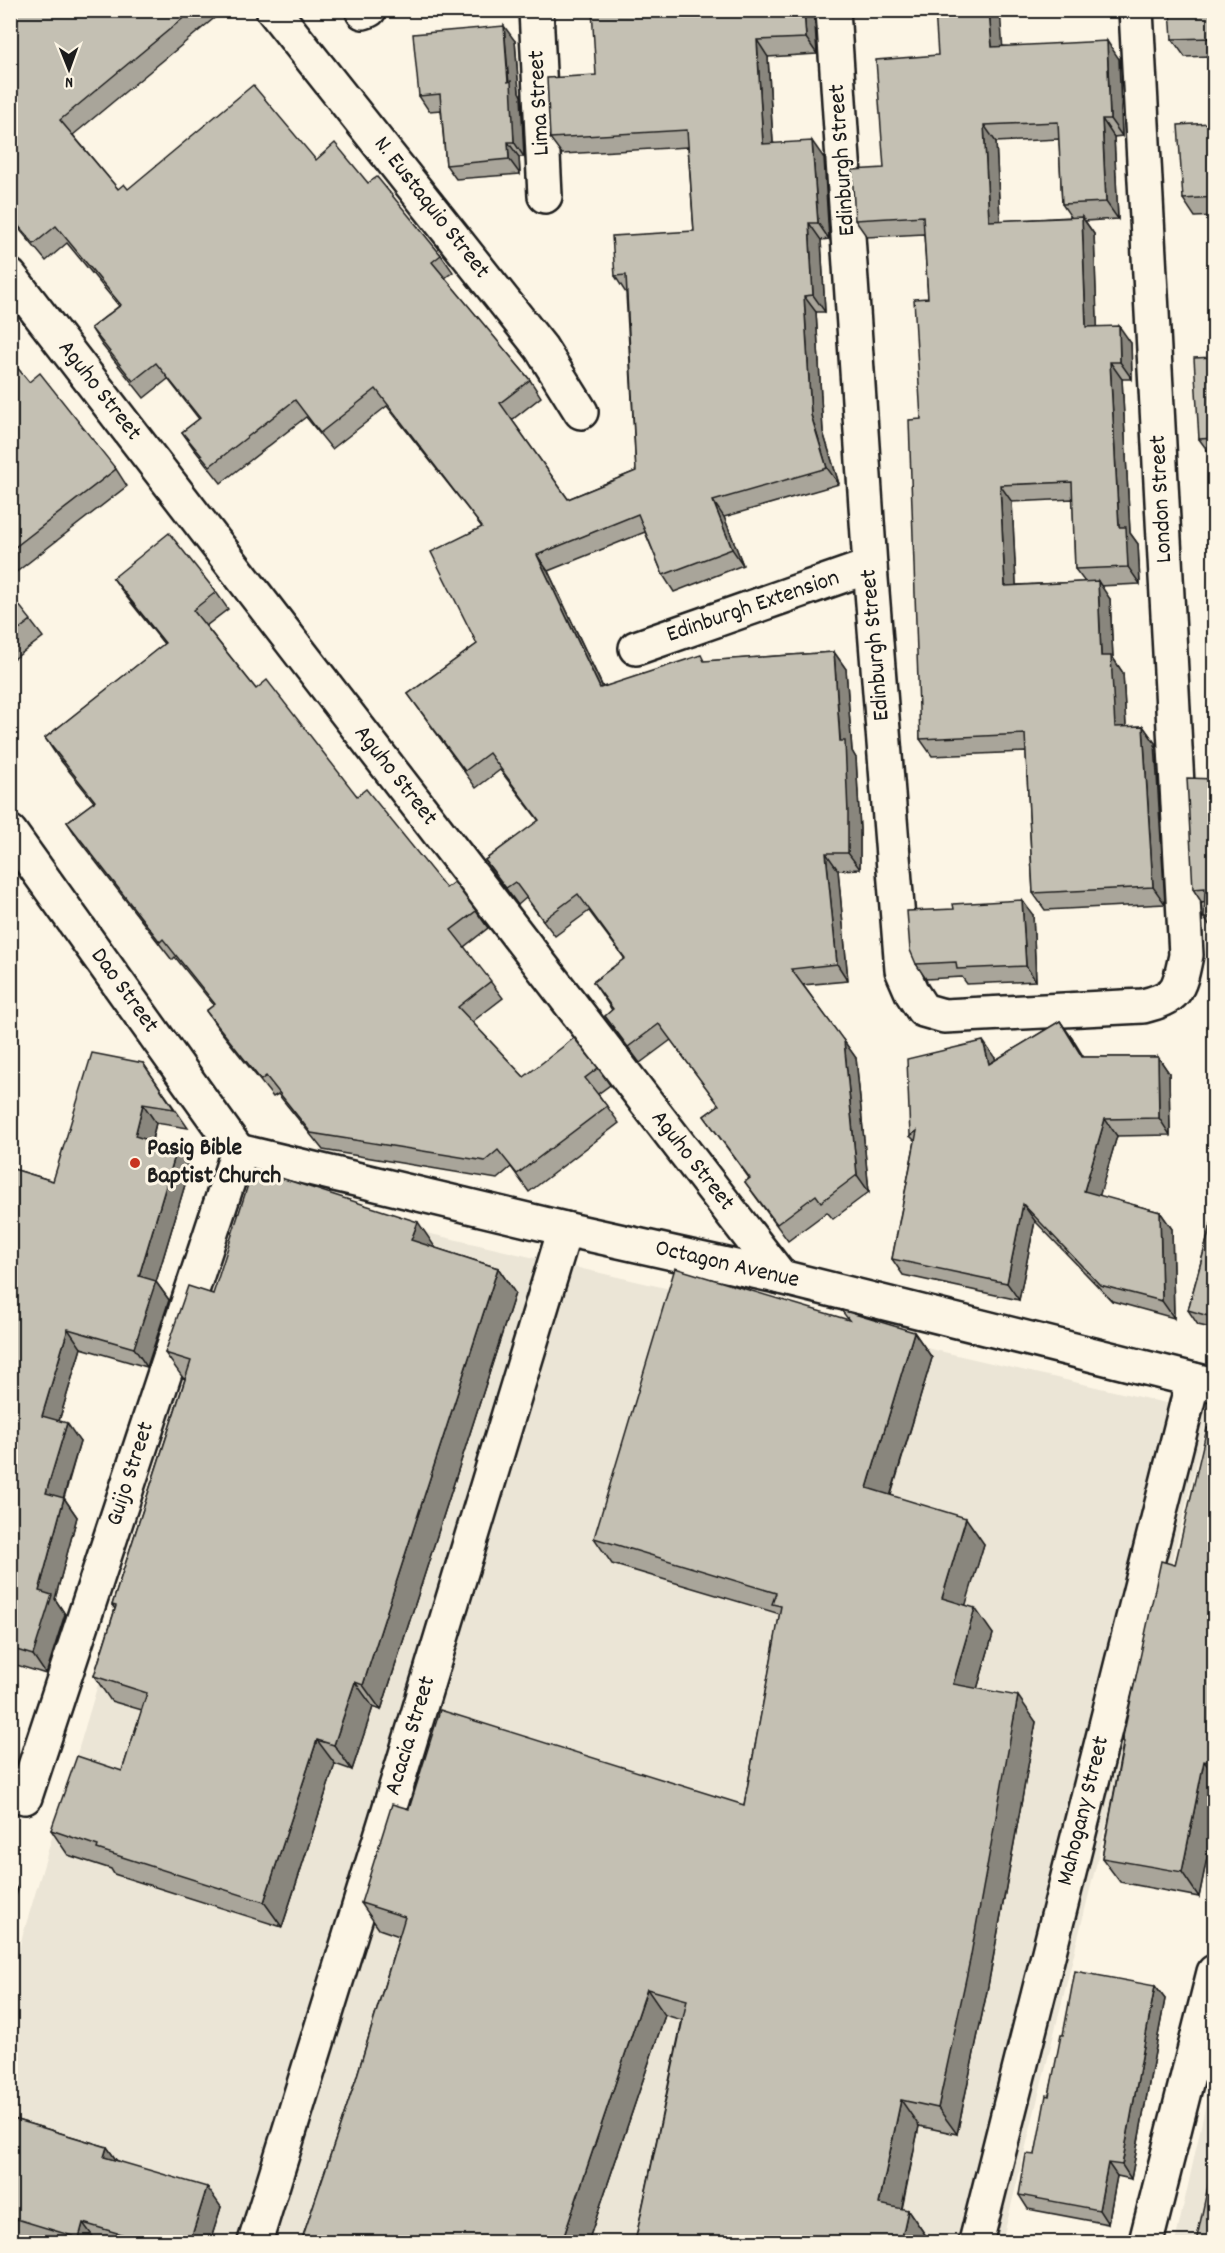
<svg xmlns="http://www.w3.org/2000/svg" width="1225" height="2253" font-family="Dekko,sans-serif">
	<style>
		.built { fill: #ebe5d6 }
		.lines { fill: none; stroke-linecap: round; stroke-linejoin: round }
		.minor-casing { stroke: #1c1c1c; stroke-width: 38 }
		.tertiary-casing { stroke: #1c1c1c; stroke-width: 38 }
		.minor { stroke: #fcf5e5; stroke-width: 33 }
		.tertiary { stroke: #fcf5e5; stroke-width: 33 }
		.wall { fill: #a9a59a; stroke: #1c1c1c; stroke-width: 1.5; fill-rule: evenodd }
		.shaded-wall { fill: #89867d; stroke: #1c1c1c; stroke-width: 1.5 }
		.building { fill: #c4c0b3; stroke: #1c1c1c; stroke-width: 1.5 }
		.poi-dot { fill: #c8321e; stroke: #fcf5e5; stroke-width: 2 }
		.labels { text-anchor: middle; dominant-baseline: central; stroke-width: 6; stroke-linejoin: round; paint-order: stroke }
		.street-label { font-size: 24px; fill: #1c1c1c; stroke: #fcf5e5 }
		.poi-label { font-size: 24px; font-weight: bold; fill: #1c1c1c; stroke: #fcf5e5; text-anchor: start }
	</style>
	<rect width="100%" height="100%" fill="#fcf5e5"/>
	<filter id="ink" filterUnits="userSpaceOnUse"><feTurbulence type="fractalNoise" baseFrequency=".0167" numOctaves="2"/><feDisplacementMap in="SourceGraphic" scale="12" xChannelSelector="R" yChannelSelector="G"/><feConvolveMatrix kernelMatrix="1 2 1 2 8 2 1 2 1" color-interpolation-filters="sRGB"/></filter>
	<g filter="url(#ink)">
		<g class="built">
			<path d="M257 1194 1209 1413 1002 2242H11L10 1978 110 1644Z"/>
			<path d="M1214 2067V2242H1175L1187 2190Z"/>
		</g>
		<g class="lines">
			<g class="minor-casing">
				<g id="minor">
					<path d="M273 10 541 348 581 412"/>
					<path d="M536 10 545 196"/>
					<path d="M833 10 870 566 902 970 912 993 923 1010 944 1016 1143 1006C1179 997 1179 989 1186 955L1136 10"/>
					<path d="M363 12 369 10"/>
					<path d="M10 276 781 1277"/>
					<path d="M636 648 870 566"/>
					<path d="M10 832 238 1151"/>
					<path d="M238 1151 565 1229 781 1277 1214 1385"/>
					<path d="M10 1792 25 1797 238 1151"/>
					<path d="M255 2242 386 1820 565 1229"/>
					<path d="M976 2242 1193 1380"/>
				</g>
			</g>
			<g class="tertiary-casing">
				<path id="tertiary" d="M1146 2242 1214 1972"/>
			</g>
			<use href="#minor" class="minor"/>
			<use href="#tertiary" class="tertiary"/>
		</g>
		<g class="wall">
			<path d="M10 10H224L73 135 118 189H128L316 160 368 183 441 255 453 272 445 278 530 380 541 397 512 420 568 499 636 471 626 293 615 276 694 231 688 147 562 154 550 138 596 75 814 10 817 54 768 57 773 143 824 158 829 239 821 240 825 312H816L823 432 839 484 724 517 743 565 674 592 663 575 645 532 548 571 603 687 706 661 834 652 846 669 852 751 856 758 860 830V869L838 870 848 981 803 985 856 1058 869 1192 833 1219 827 1212 788 1241 745 1182 749 1178 704 1116 719 1105 671 1040 640 1063 605 1016 612 1010 593 982 625 959 589 911 555 936 526 898 518 905 485 860 539 821 500 770 476 788 408 694 477 644 482 527 387 406 332 449 306 417 221 483 194 449 182 432 199 419 168 379 144 398 102 345 91 328 119 306 67 243 46 261 10 218Z"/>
			<path d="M1215 10V216L1195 217 1183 199 1210 123V56L1185 57 1172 39Z"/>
			<path d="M515 41 519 92 521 96 524 157H519L520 174 456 179 446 165 441 110 429 111 419 96Z"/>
			<path d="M1003 46 1119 59 1122 136 1114 137 1118 219 1085 221 1094 234 1097 327 1131 343 1132 379H1122L1130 533 1138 544 1140 584 1100 586 1110 599 1113 658 1123 673 1126 727 1143 726 1155 743 1165 904 1045 910 1033 893 1026 752 932 756 920 739 921 419 928 298 924 234 867 237 855 220 884 168 938 55ZM1059 139 1062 204 1071 217 1000 221 996 142ZM1073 499 1075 569 1085 582 1016 585 1012 502Z"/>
			<path d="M1215 357V453L1210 454 1199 439Z"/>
			<path d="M10 359 29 382 116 469 127 486 10 577Z"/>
			<path d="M113 578 216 592 228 609 206 626 256 689 357 796 446 888 476 911 488 928 464 947 503 998 472 1022 524 1077 598 1068 610 1085 598 1094 619 1123 529 1192 511 1167 497 1179 323 1150 278 1094 273 1097 218 1028 206 1011 214 1005 175 957 172 960 79 840 67 822 94 802 57 756 45 738 164 644 125 595Z"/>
			<path d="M10 594 43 637 10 662Z"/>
			<path d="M1215 779V932L1204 918 1205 902 1202 903 1193 889Z"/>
			<path d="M1033 915 1036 981 967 984 962 977 926 979 916 964Z"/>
			<path d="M1060 1021 1083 1057H1158L1169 1073 1170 1135 1117 1136 1099 1196 1160 1212 1172 1229 1174 1318 1112 1301 1035 1221 1019 1300 903 1275 892 1259 915 1141 910 1136 995 1058 996 1060Z"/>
			<path d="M143 1063 188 1128 156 1123 152 1141 177 1149 190 1168 156 1282 169 1300 147 1367 81 1348 59 1421 80 1442 64 1498 77 1517 55 1599 65 1614 46 1674 10 1663V1168L53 1181Z"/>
			<path d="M1215 1210V1329L1198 1325 1188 1310Z"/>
			<path d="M435 1247V1248L498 1268 515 1293 381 1710 373 1707 352 1770 335 1764 282 1927 114 1874 111 1869 68 1855 51 1830 122 1771 142 1710 111 1701 94 1676 115 1609 112 1605 185 1379 183 1378 165 1353 213 1294Z"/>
			<path d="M848 1320 914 1332 932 1358 891 1495 984 1544 965 1605 993 1634 977 1689 1036 1722 988 1986 957 2134 919 2126 902 2209 908 2210 926 2236 925 2242H635L682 2020 665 2015 588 2242H301L356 2079 399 1936 379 1929 361 1903 409 1809 744 1805 780 1614 612 1564 594 1538Z"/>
			<path d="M1215 1429V1818L1199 1897 1120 1882 1102 1858 1123 1744 1122 1741 1175 1565Z"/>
			<path d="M1155 1986 1165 1999 1131 2179 1117 2176 1108 2224 1028 2209 1019 2195 1035 2155 1063 2035Z"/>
			<path d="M10 2118 107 2147 116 2160 221 2207 210 2242H44L10 2232Z"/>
		</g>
		<g class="shaded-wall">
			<path d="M804 10H814L817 54 806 38Z"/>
			<path d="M989 10H1000L1004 64 992 47Z"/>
			<path d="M504 26 515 41 519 92 521 96 524 157 514 142Z"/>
			<path d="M757 40 768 57 774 160 763 144Z"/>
			<path d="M1107 41 1119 59 1122 136 1110 119Z"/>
			<path d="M1102 119 1114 137 1118 219 1106 202Z"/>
			<path d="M984 125 996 142 1001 238 989 221Z"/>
			<path d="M812 141 824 158 829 239 818 223Z"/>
			<path d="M508 142 519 157 520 174 509 159Z"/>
			<path d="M1082 217 1094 234 1098 345 1086 327Z"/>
			<path d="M809 223 821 240 825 312 813 295Z"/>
			<path d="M804 296 816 312 823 432 839 484 827 468 811 415Z"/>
			<path d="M1119 326 1131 343 1132 379 1120 362Z"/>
			<path d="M1110 362 1122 379 1130 533 1138 544 1140 584 1128 567 1119 527Z"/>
			<path d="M1000 485 1012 502 1017 603 1005 586Z"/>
			<path d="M713 501 724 517 743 565 732 549Z"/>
			<path d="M537 555 548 571 611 705 600 688Z"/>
			<path d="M1098 581 1110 599 1113 658 1123 673 1127 745 1115 727 1101 656Z"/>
			<path d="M834 652 846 669 852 751 856 758 860 830V869L848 853Z"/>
			<path d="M1143 726 1155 743 1165 904 1153 887Z"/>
			<path d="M826 853 838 870 848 981 837 964Z"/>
			<path d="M1022 900 1033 915 1036 981 1026 966Z"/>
			<path d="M1060 1021 1072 1038 1094 1074 1082 1057Z"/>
			<path d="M844 1041 856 1058 869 1192 857 1175Z"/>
			<path d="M983 1041 995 1058 1001 1081 989 1064Z"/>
			<path d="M1158 1057 1169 1073 1170 1135 1159 1118Z"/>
			<path d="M143 1104 156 1123 148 1155 135 1136Z"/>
			<path d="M1105 1119 1117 1136 1096 1208 1084 1191Z"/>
			<path d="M177 1149 190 1168 156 1282 169 1300 147 1367 134 1348 139 1276Z"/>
			<path d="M1023 1204 1035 1221 1019 1300 1007 1283Z"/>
			<path d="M1160 1212 1172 1229 1174 1318 1162 1301Z"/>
			<path d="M418 1222 435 1247 429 1265 411 1240Z"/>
			<path d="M498 1268 515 1293 381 1710 363 1685Z"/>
			<path d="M68 1329 81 1348 55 1434 42 1416Z"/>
			<path d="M914 1332 932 1358 885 1513 867 1488Z"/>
			<path d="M67 1423 80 1442 59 1512 46 1493Z"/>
			<path d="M64 1498 77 1517 55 1599 65 1614 46 1674 33 1655 39 1591Z"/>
			<path d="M966 1518 984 1544 960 1624 942 1598Z"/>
			<path d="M975 1608 993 1634 971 1710 953 1684Z"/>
			<path d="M355 1682 373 1707 352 1770 334 1745Z"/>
			<path d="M1018 1696 1036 1722 988 1986 957 2134 938 2108Z"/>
			<path d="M317 1740 335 1764 282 1927 264 1902Z"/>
			<path d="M1204 1761 1215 1776V1818L1199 1897 1182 1872Z"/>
			<path d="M10 1880 18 1890 10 1913Z"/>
			<path d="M1155 1986 1165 1999 1131 2179 1122 2165Z"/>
			<path d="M647 1989 665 2015 588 2242H562Z"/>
			<path d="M901 2100 919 2126 897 2230 879 2204Z"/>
			<path d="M107 2147 121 2167 104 2157Z"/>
			<path d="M1108 2163 1117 2176 1108 2224 1099 2210Z"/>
			<path d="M207 2187 221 2207 210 2242H190Z"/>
			<path d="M908 2210 926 2236 925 2242H901Z"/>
			<path d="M83 2223 97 2242H82L79 2238Z"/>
		</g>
		<g class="building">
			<path d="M10 10H193L60 120 118 189 124 184 128 189 253 85 316 160 335 143 368 183 377 177 441 255 432 262 530 380 500 403 568 499 636 471 626 275 615 276 612 236 694 231 687 130 550 138 547 78 596 75 592 10H804L806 38 757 40 763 144 812 141 818 223H809L813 295 804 296 811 415 827 468 713 501 732 549 663 575 638 514 537 555 600 688 701 655 704 661 834 652 840 741H845L848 813V853H826L837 964 791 969 844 1041 857 1175 821 1202 816 1195 777 1224 745 1182 750 1178 704 1116 719 1105 659 1024 628 1047 605 1016 613 1009 593 982 625 958 578 894 543 920 515 882 506 888 485 860 539 820 489 753 465 771 408 694 477 644 431 552 482 527 376 389 320 433 295 400 210 466 182 432 200 418 156 363 133 381 91 328 121 305 56 226 34 244 10 216Z"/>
			<path d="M935 10H989L992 47 1107 41 1110 119H1102L1106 202 1062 204 1058 122 984 125 989 221 1082 217 1086 327 1119 326 1120 362H1110L1119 527H1126L1128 567 1075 569 1072 482 1000 485 1005 586 1098 581 1101 656H1111L1115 727 1143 726 1153 887 1033 893 1025 734 920 739 909 420 921 419 914 299 928 298 923 216 855 220 852 170 884 168 876 60 938 55Z"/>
			<path d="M1170 10H1215V197L1183 199 1178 125 1210 123V38L1172 39Z"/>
			<path d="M504 26 508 82 511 81 514 142H508L509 159 446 165 440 94 419 96 413 34Z"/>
			<path d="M1215 357V438L1199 439 1194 358Z"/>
			<path d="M10 359 29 382 40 373 116 469 10 551Z"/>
			<path d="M169 533 216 592 193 610 256 689 267 680 357 796 366 789 446 888 454 882 476 911 451 930 491 981 458 1007 524 1077 574 1038 598 1068 585 1078 607 1106 517 1174 498 1150 485 1161 311 1133 266 1076 261 1080 206 1011 215 1004 163 939 160 942 67 822 95 801 45 738 165 643 113 578Z"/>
			<path d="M10 594 31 620 10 636Z"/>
			<path d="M1187 778 1215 779V918H1204L1205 888 1193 889Z"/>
			<path d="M1022 900 1026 966 957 969 956 962 916 964 910 950 907 911 954 909 953 904Z"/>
			<path d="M1060 1021 1082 1057H1158L1159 1118 1105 1119 1084 1191 1160 1212 1162 1301 1100 1285 1023 1204 1007 1283 892 1259 917 1131 910 1136 907 1059 983 1041 989 1064Z"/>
			<path d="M92 1053 143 1063 174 1109 143 1104 135 1136 177 1149 139 1276 156 1281 134 1348 68 1329 42 1416 67 1423 46 1493 64 1498 39 1591 52 1595 33 1655 10 1648V1168L53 1181Z"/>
			<path d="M253 1169 418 1222 411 1240 498 1268 363 1685 355 1682 334 1745 317 1740 264 1902 97 1849 98 1846 51 1830 77 1756 122 1771 147 1693 94 1676 116 1606 112 1605 191 1361 165 1353 188 1286 213 1294Z"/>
			<path d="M1215 1210V1318L1188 1310Z"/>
			<path d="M675 1268 849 1320 841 1310 914 1332 867 1488 966 1518 942 1598 975 1608 953 1684 1018 1696 970 1960 938 2108 901 2100 879 2204 908 2210 901 2242H635L687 2000 647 1989 562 2242H301L356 2079 405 1917 361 1903 392 1804 409 1809 440 1710 744 1805 781 1606 772 1604 776 1593 594 1538Z"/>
			<path d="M1207 1428 1215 1429V1653L1213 1660H1215V1763L1204 1761 1182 1872 1102 1858 1124 1742 1122 1741 1161 1561 1175 1565Z"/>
			<path d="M1075 1971 1155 1986 1122 2165 1108 2163 1099 2210 1019 2195 1026 2154 1035 2155 1046 2095 1049 2096 1061 2035H1063Z"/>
			<path d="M1215 2025V2047L1210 2045Z"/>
			<path d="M10 2118 107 2147 104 2157 207 2187 190 2242H148L83 2223 79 2238 10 2217Z"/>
			<path d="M1213 2163 1215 2164V2242H1196Z"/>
			<path d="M288 2240 296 2242H287Z"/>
		</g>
	</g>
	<circle class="poi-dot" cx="135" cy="1163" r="6"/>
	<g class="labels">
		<g class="street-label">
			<text transform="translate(540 103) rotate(-93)">Lima Street</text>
			<text transform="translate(843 160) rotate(-94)">Edinburgh Street</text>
			<text transform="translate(431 208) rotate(52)">N. Eustaquio Street</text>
			<text transform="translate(99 391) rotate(52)">Aguho Street</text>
			<text transform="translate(1162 499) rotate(-93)">London Street</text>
			<text transform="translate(753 607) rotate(-19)">Edinburgh Extension</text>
			<text transform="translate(876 645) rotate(-95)">Edinburgh Street</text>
			<text transform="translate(395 776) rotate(52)">Aguho Street</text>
			<text transform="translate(124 991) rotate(54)">Dao Street</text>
			<text transform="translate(692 1161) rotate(52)">Aguho Street</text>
			<text transform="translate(727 1265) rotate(13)">Octagon Avenue</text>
			<text transform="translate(131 1474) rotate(-72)">Guijo Street</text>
			<text transform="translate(411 1736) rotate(-73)">Acacia Street</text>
			<text transform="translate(1084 1811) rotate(-76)">Mahogany Street</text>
		</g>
		<g class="poi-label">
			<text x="147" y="1149">Pasig Bible<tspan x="147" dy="28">Baptist Church</tspan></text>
		</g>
	</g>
	<rect width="1225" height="2253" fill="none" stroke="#fcf5e5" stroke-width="36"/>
	<rect x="18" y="18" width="1189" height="2217" fill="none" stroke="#1c1c1c" stroke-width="2" filter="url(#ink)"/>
	<g transform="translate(69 69) rotate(179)" stroke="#fcf5e5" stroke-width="4.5" paint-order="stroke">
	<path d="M0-4.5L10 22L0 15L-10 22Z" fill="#1c1c1c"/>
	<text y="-9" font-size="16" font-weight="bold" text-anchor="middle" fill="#1c1c1c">N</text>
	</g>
</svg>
